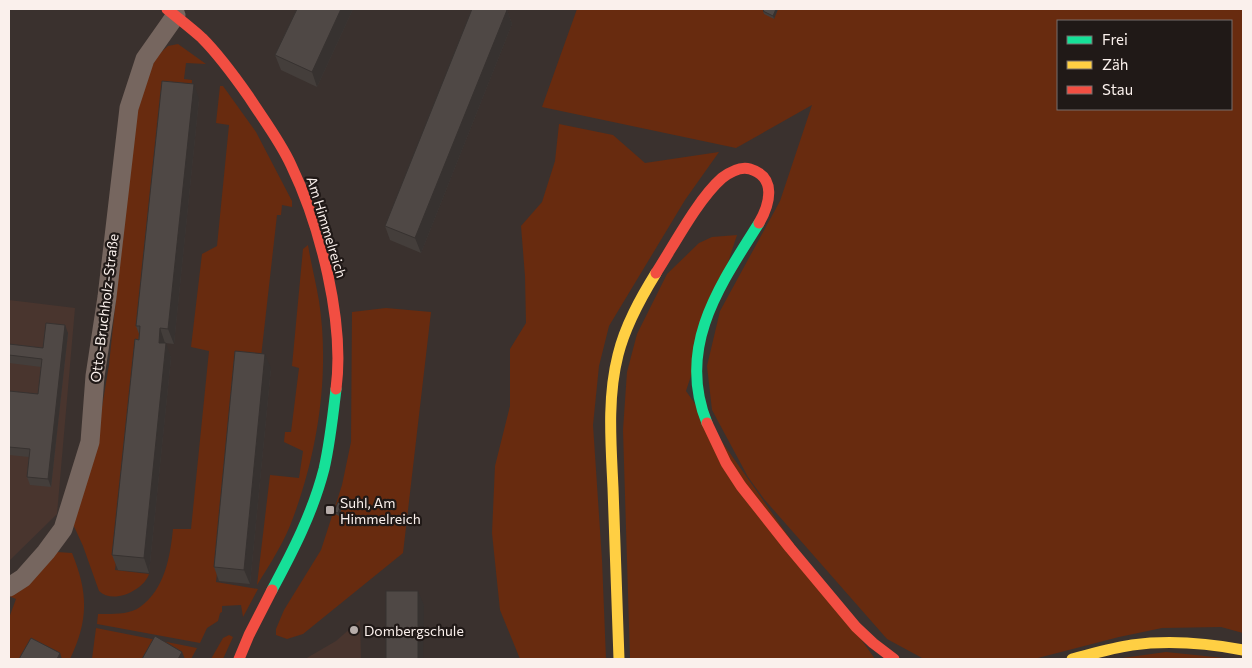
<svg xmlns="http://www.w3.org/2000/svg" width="1252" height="668" font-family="Commissioner,sans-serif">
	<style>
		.built { fill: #49352e }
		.green { fill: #682b0f; fill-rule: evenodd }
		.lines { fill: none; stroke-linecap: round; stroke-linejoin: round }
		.street { stroke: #76665f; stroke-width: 19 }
		.fast { stroke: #16e098; stroke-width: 11 }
		.slow { stroke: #ffcf43; stroke-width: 11 }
		.jam { stroke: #f24e42; stroke-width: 11 }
		.wall { fill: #443e3b }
		.shaded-wall { fill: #373230 }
		.building { fill: #4f4845; stroke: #373230 }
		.poi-dot { fill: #b7adaa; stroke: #201917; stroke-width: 2 }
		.labels { text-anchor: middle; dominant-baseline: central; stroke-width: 4.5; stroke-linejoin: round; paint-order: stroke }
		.street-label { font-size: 14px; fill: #faf0ec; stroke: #201917 }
		.poi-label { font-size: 14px; fill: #faf0ec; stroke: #201917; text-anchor: start }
	</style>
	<rect width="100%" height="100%" fill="#3a312e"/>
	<g class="built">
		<path d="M9 300 75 308 57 514 9 561Z"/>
		<path d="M360 620 361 659H305L336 641Z"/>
	</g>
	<g class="green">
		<path d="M577 9H1243V633L1221 627 1162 628 1119 637 1034 659H924L887 639 764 499 748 477 712 410 707 366 720 311 780 201 812 105 736 148 542 107ZM1058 21H1231V109H1058Z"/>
		<path d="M178 44 206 64 186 63 184 79 192 80 191 96 139 340 115 570 149 574C144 590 113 605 99 591L83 546 72 522 97 437 109 365 135 115 150 69 158 55 168 46Z"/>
		<path d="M220 86H223L256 132 292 201V207L282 205 281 215H277L260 366 238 364 216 582 258 589 243 617 241 605 222 606V612L220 613 218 621 207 628 200 643 97 624 98 614C111 614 129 615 140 607 165 589 170 557 173 529H191L209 351 191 347 202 254 217 246 229 125 216 123Z"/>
		<path d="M559 124 613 135 645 163 719 152 685 200 609 326 599 366 593 425 602 560 606 659H520L500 610 492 533 495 466 510 406V349L526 323 525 276 521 226 542 202 555 161Z"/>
		<path d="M737 235 686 391 875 659H630L623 430 627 372 637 334 667 274 699 243 712 237Z"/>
		<path d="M308 245C311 264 316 282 319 301 330 373 318 451 293 518 285 541 270 564 257 585L270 475 299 478 303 451 284 442 285 432H291L299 368 292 366 303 249Z"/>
		<path d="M386 308 431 312 403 553 303 634 287 639 276 635V629L284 610 321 550 342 485 351 442 352 312Z"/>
		<path d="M57 552 72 553C88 592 89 620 70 659H9V618L16 599 9 596Z"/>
		<path d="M96 628 197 648 191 659H92Z"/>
		<path d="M229 635 233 637 223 659H211L223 638Z"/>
		<path d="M1166 652 1234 659H1115Z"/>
	</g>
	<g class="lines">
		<path class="street" d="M9 587 23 578 46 552 63 529 90 442 95 376 107 297 129 108 145 59 176 15"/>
		<g class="fast">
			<path d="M707 423C676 347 720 285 759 223"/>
			<path d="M272 590C293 551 313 512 324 469 330 443 333 415 336 389"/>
		</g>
		<g class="slow">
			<path d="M619 659C617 602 615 545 613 488 611 444 607 398 618 355 625 326 640 299 656 273"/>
			<path d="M1072 659C1092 654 1112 648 1132 645 1169 640 1206 643 1243 650"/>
		</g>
		<g class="jam">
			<path d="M167 9C179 19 191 28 202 38 220 56 235 77 249 97 263 119 280 141 291 165 320 225 345 322 336 389"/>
			<path d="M656 273C674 245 698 199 722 178 730 172 740 166 750 169 777 177 770 204 759 223"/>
			<path d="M707 423 726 463 741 486 790 548 856 627 873 643 894 659"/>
			<path d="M239 659 249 635 272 590"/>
		</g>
	</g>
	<g class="wall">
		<path d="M297 9H353L317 87 281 70 275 55Z"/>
		<path d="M765 9H778L774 19 764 14 763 11Z"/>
		<path d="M507 10 512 24 421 253 390 240 385 226Z"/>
		<path d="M199 99 174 344 165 343 171 358 149 573 118 570 112 555 139 334 136 326Z"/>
		<path d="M68 333 51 487 30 485 27 477 29 457 9 455V391L38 394 41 367 9 363V344L43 348Z"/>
		<path d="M271 368 250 584 219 581 214 567Z"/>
		<path d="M342 507 339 516 335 514 334 512Z"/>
	</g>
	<g class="shaded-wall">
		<path d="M341 9H353L317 87 312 72Z"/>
		<path d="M776 9H778L774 19 773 16Z"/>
		<path d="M507 10 512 24 421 253 415 238Z"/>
		<path d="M194 84 199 99 174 344 168 329Z"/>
		<path d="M65 325 68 333 51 487 48 479Z"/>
		<path d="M160 328 165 343 164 357 159 343Z"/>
		<path d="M166 343 171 358 149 573 144 558Z"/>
		<path d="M265 354 271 368 250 584 244 570Z"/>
		<path d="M341 504 342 507 339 516 338 513Z"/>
		<path d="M418 591 424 605 423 659H418Z"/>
		<path d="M182 652 185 659H178Z"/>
		<path d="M60 653 62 659H57Z"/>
	</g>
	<g class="building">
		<path d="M297 9H341L312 72 275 55Z"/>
		<path d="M472 9H504L507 10 415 238 385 226Z"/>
		<path d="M765 9H776L773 16 763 11Z"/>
		<path d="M162 81 194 84 168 329 160 328 159 343H166L144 558 112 555 135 339 139 340 140 326H136Z"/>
		<path d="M46 323 65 325 48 479 27 477 30 449 9 447V391L38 394 42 359 9 355V344L43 348Z"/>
		<path d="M235 351 265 354 244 570 214 567Z"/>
		<path d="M338 502 341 504 338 513 334 512Z"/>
		<rect x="386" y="591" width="32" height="68"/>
		<path d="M155 636 182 652 178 659H142Z"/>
		<path d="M31 638 60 653 57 659H19Z"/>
	</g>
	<g class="poi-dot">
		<rect x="325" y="505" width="10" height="10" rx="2.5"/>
		<circle cx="354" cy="630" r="5"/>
	</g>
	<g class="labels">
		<g class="street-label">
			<text transform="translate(327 227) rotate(73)">Am Himmelreich</text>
			<text transform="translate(104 308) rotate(-83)">Otto-Bruchholz-Straße</text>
		</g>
		<g class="poi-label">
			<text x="340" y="502">Suhl, Am<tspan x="340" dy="16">Himmelreich</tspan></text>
			<text x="364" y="630">Dombergschule</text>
		</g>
	</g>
	<rect width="1252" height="668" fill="none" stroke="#faf0ec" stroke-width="20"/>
	<rect x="1057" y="20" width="175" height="90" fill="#201917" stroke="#776f6c"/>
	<rect x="1067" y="36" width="25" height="8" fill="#16e098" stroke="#776f6c"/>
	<text x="1102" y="45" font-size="15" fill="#faf0ec">Frei</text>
	<rect x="1067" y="61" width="25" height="8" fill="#ffcf43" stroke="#776f6c"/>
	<text x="1102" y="70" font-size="15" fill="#faf0ec">Zäh</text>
	<rect x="1067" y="86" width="25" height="8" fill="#f24e42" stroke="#776f6c"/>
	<text x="1102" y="95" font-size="15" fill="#faf0ec">Stau</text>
</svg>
